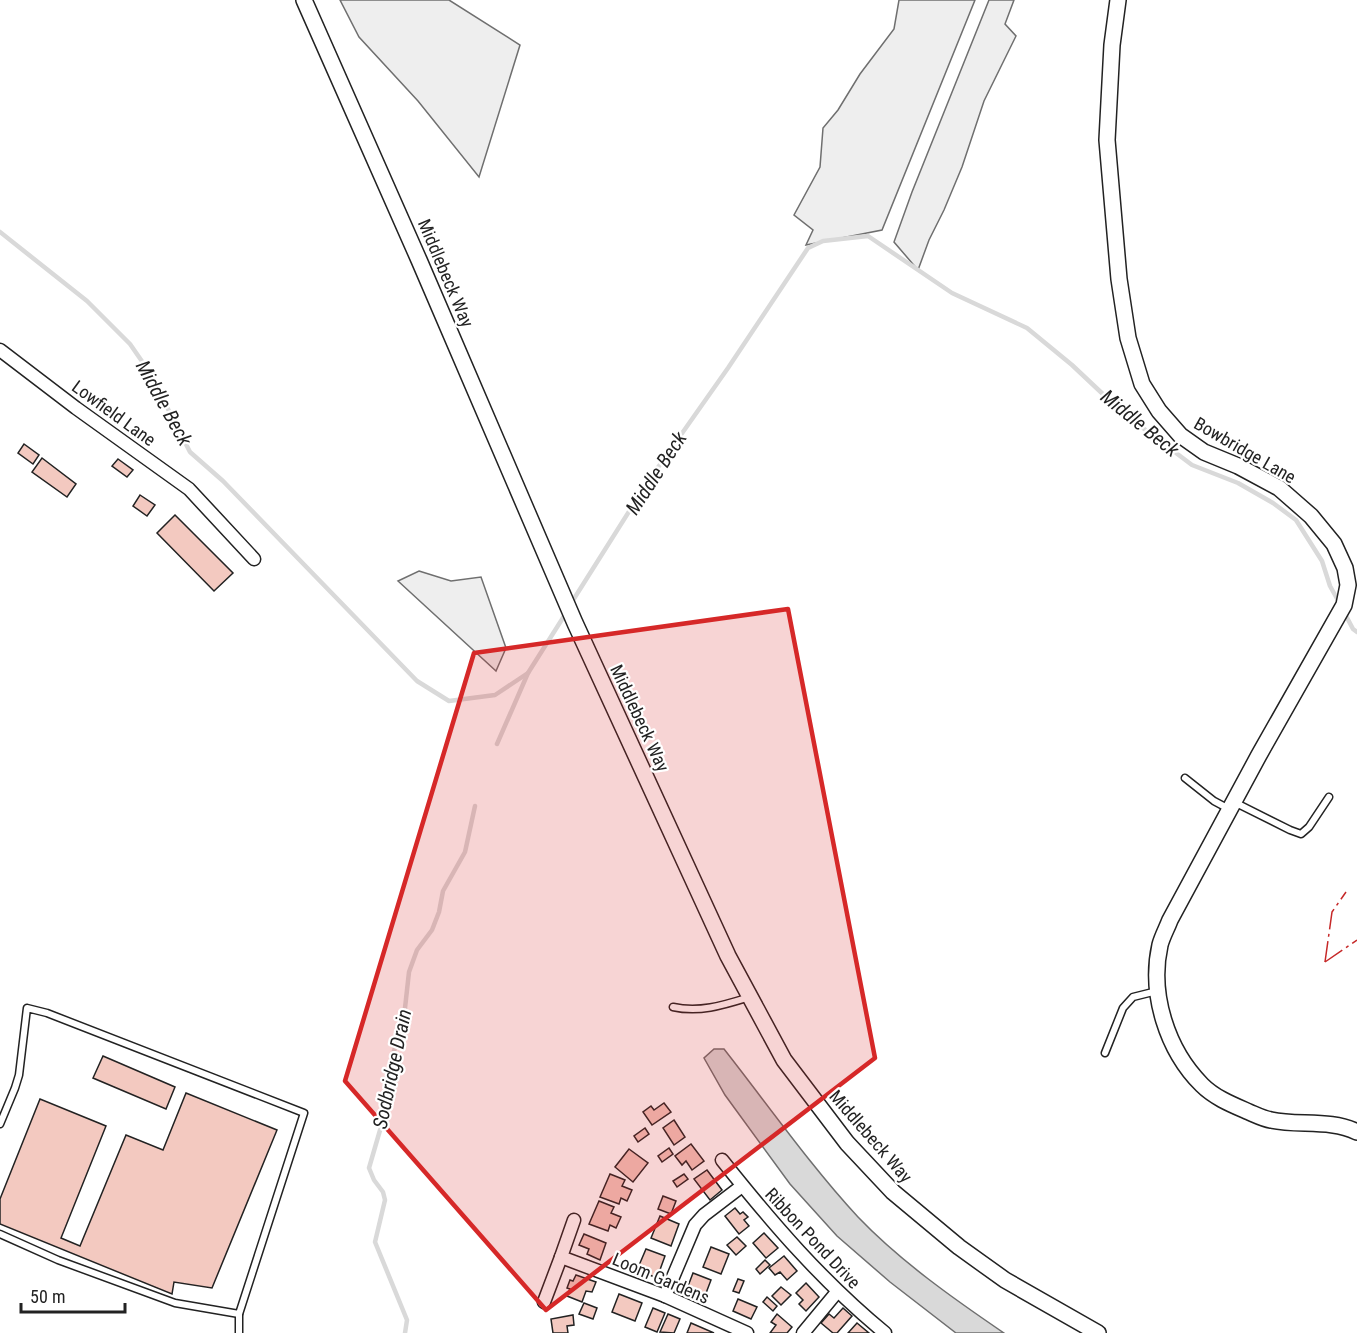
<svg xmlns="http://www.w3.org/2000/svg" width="1357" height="1333" font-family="'Roboto Condensed',sans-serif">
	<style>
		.green { fill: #eee; stroke: #6f6f6f; stroke-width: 1.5 }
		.water { fill: #d9d9d9; stroke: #6f6f6f; stroke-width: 1.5 }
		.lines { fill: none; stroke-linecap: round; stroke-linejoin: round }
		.stream { stroke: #d9d9d9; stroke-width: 4.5 }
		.building { fill: #f3c9c0; stroke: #222; stroke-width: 1.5 }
		.service-casing { stroke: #222; stroke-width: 9 }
		.minor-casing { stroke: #222; stroke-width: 15 }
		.tertiary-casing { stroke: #222; stroke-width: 18 }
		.service { stroke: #fff; stroke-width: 6 }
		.minor { stroke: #fff; stroke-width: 12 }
		.tertiary { stroke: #fff; stroke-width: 15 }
		.power { stroke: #c62828; stroke-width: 1.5; stroke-dasharray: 21 4.5 3 4.5; stroke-linecap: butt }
		.marked { fill: #d62828; fill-opacity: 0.2; stroke: #d62828; stroke-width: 4.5; stroke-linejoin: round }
		.labels { text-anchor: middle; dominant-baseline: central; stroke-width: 4.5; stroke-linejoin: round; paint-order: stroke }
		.street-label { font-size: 18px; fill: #222; stroke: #fff }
		.water-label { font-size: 20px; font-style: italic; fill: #222; stroke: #fff }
	</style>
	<rect width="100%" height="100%" fill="#fff"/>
	<g class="green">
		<path d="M340 0H449L520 45 479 177 418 101 359 37Z"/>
		<path d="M899 0H975L882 230 806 245 813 230 794 215 820 167 823 128 838 110 860 74 894 29Z"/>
		<path d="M989 0H1014L1005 24 1016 36 984 101 962 167 944 210 929 240 918 270 894 242 912 192Z"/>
		<path d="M419 571 451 581 481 577 506 648 496 671 398 581Z"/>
	</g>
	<path class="water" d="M714 1049H724C768 1105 810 1165 858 1217 900 1261 954 1299 1004 1333H956L890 1282 837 1236 790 1184 725 1095 704 1058Z"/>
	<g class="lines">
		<g class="stream">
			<path d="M0 232 87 301 130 344 148 370 190 452 223 481 417 681 449 701 495 695 528 673 566 613"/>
			<path d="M570 605 647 483 728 368 808 248 823 241 868 236 952 293 1027 328 1072 365 1123 413 1192 465 1238 483 1273 503 1296 520 1322 561 1330 586 1340 604"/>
			<path d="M1344 612 1353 629 1357 632"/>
			<path d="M497 744 528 673"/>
			<path d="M405 1333 407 1320 375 1242 385 1200 383 1192 374 1180 369 1168 385 1113 389 1068 404 1017 409 972 417 950 432 930 439 912 443 891 465 852 475 806"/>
		</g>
	</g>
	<g class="building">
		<path d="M24 444 39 455 33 464 18 453Z"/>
		<path d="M42 458 76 484 67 497 32 472Z"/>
		<path d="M118 459 133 470 127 477 112 466Z"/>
		<path d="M140 495 155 505 147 516 133 506Z"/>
		<path d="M175 515 233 573 214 591 157 533Z"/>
		<path d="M103 1056 175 1087 166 1109 93 1078Z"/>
		<path d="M186 1093 277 1130 212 1288 174 1282 172 1294 0 1224V1199L40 1099 106 1126 61 1238 80 1246 126 1135 163 1150Z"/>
		<path d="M664 1103 671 1112 652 1125 643 1112 651 1106 654 1110Z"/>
		<path d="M674 1120 685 1137 674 1145 663 1128Z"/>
		<path d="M645 1128 649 1134 638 1142 634 1136Z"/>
		<path d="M691 1144 704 1161 692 1170 686 1161 682 1165 675 1156Z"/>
		<path d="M669 1148 673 1154 662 1162 658 1156Z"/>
		<path d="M629 1149 648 1163 633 1182 615 1167Z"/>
		<path d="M707 1170 722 1190 710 1200 694 1179Z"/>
		<path d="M610 1174 625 1180 622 1186 632 1190 627 1201 621 1198 619 1204 600 1197Z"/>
		<path d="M684 1174 688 1179 677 1187 673 1181Z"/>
		<path d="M663 1196 676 1201 671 1214 658 1209Z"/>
		<path d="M599 1201 614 1207 611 1213 621 1217 616 1228 610 1225 608 1231 589 1224Z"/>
		<path d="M735 1208 740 1214 743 1212 748 1217 744 1220 749 1226 739 1234 725 1216Z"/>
		<path d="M660 1216 679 1224 671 1246 651 1238Z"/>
		<path d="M764 1233 778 1248 766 1258 753 1243Z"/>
		<path d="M584 1234 606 1243 600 1260 587 1254 589 1249 579 1245Z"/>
		<path d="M737 1237 746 1246 736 1255 727 1245Z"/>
		<path d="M711 1247 729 1254 721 1274 703 1267Z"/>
		<path d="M646 1249 665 1256 657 1278 637 1270Z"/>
		<path d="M784 1256 797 1271 787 1280 780 1272 775 1275 769 1268Z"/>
		<path d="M765 1260 770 1265 760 1274 756 1269Z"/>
		<path d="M693 1273 711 1280 703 1301 685 1294Z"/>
		<path d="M576 1275 596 1282 592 1292 586 1291 582 1302 567 1296 570 1289 567 1288 570 1280 573 1281Z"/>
		<path d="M738 1279 744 1281 739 1293 733 1291Z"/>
		<path d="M806 1283 819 1297 806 1311 799 1304 803 1300 796 1293Z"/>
		<path d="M781 1287 791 1295 781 1305 772 1296Z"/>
		<path d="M619 1294 642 1303 635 1321 612 1312Z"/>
		<path d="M767 1297 777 1306 773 1311 763 1302Z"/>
		<path d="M738 1299 757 1307 751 1319 733 1311Z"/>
		<path d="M584 1303 597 1308 593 1319 579 1314Z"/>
		<path d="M653 1308 665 1313 657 1332 645 1327Z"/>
		<path d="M843 1308 852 1316 837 1333H833L821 1323 829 1314 834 1318Z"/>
		<path d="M668 1314 680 1319 674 1333 660 1332Z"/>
		<path d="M777 1314 792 1327 787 1333H770L776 1325 771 1322Z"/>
		<path d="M573 1315 574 1325 567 1326 568 1333H553L551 1319Z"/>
		<path d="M691 1323 714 1333H687Z"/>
		<path d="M857 1323 869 1333H848Z"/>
	</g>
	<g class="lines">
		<g class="service-casing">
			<g id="service">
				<path d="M1185 778 1214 801 1229 809"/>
				<path d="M1234 802 1290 830 1301 834 1309 827 1329 797"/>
				<path d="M673 1007C700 1013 724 1005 750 997"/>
				<path d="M1105 1053 1123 1008 1133 997 1157 991"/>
				<path d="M0 1124 15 1088 19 1075 27 1008 47 1013 304 1113 239 1314V1333"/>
				<path d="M0 1234 58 1260 175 1303 239 1314"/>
			</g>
		</g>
		<g class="minor-casing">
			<g id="minor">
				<path d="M0 350 76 408 189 489 254 559"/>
				<path d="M722 1160C773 1224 822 1281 885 1333"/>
				<path d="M574 1220 561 1257 665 1296 747 1333"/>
				<path d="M665 1296 695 1225 704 1215 742 1186"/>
				<path d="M544 1302 561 1257"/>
				<path d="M803 1333 837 1292"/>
			</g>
		</g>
		<g class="tertiary-casing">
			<g id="tertiary">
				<path d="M304 0 419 260 575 623 728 956 784 1060 847 1143 893 1192 959 1247 1005 1280 1098 1333"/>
				<path d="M1118 0 1112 45 1107 140 1119 279 1128 338 1142 384 1159 411 1180 435 1204 452 1238 466 1279 488 1311 516 1334 544 1345 568 1348 585 1344 605 1259 755 1170 920C1167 928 1162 937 1160 945 1149 994 1167 1050 1202 1085 1215 1098 1233 1105 1249 1112 1256 1115 1264 1119 1271 1120 1298 1126 1331 1119 1357 1132"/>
			</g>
		</g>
		<use href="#service" class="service"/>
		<use href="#minor" class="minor"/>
		<use href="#tertiary" class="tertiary"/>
		<g class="power">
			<path d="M1325 962 1332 912 1346 892"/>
			<path d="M1325 962 1357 940"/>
		</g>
	</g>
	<path class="marked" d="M788 609 875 1058 546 1310 345 1081 474 653Z"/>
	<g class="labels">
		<g class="street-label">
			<text transform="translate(446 273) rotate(67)">Middlebeck Way</text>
			<text transform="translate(114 413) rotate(36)">Lowfield Lane</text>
			<text transform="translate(1245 450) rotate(30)">Bowbridge Lane</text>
			<text transform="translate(640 718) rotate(65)">Middlebeck Way</text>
			<text transform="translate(871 1136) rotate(49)">Middlebeck Way</text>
			<text transform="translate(813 1238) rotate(47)">Ribbon Pond Drive</text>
			<text transform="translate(661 1278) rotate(23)">Loom Gardens</text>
		</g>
		<g class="water-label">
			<text transform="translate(164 403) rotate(61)">Middle Beck</text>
			<text transform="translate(1140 423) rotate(39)">Middle Beck</text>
			<text transform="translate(656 473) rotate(-57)">Middle Beck</text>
			<text transform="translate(392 1069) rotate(-78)">Sodbridge Drain</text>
		</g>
	</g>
	<path d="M21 1303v9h104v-9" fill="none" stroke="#222222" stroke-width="3"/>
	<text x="30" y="1303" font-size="18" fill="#222222" stroke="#ffffff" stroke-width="4.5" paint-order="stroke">50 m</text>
</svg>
